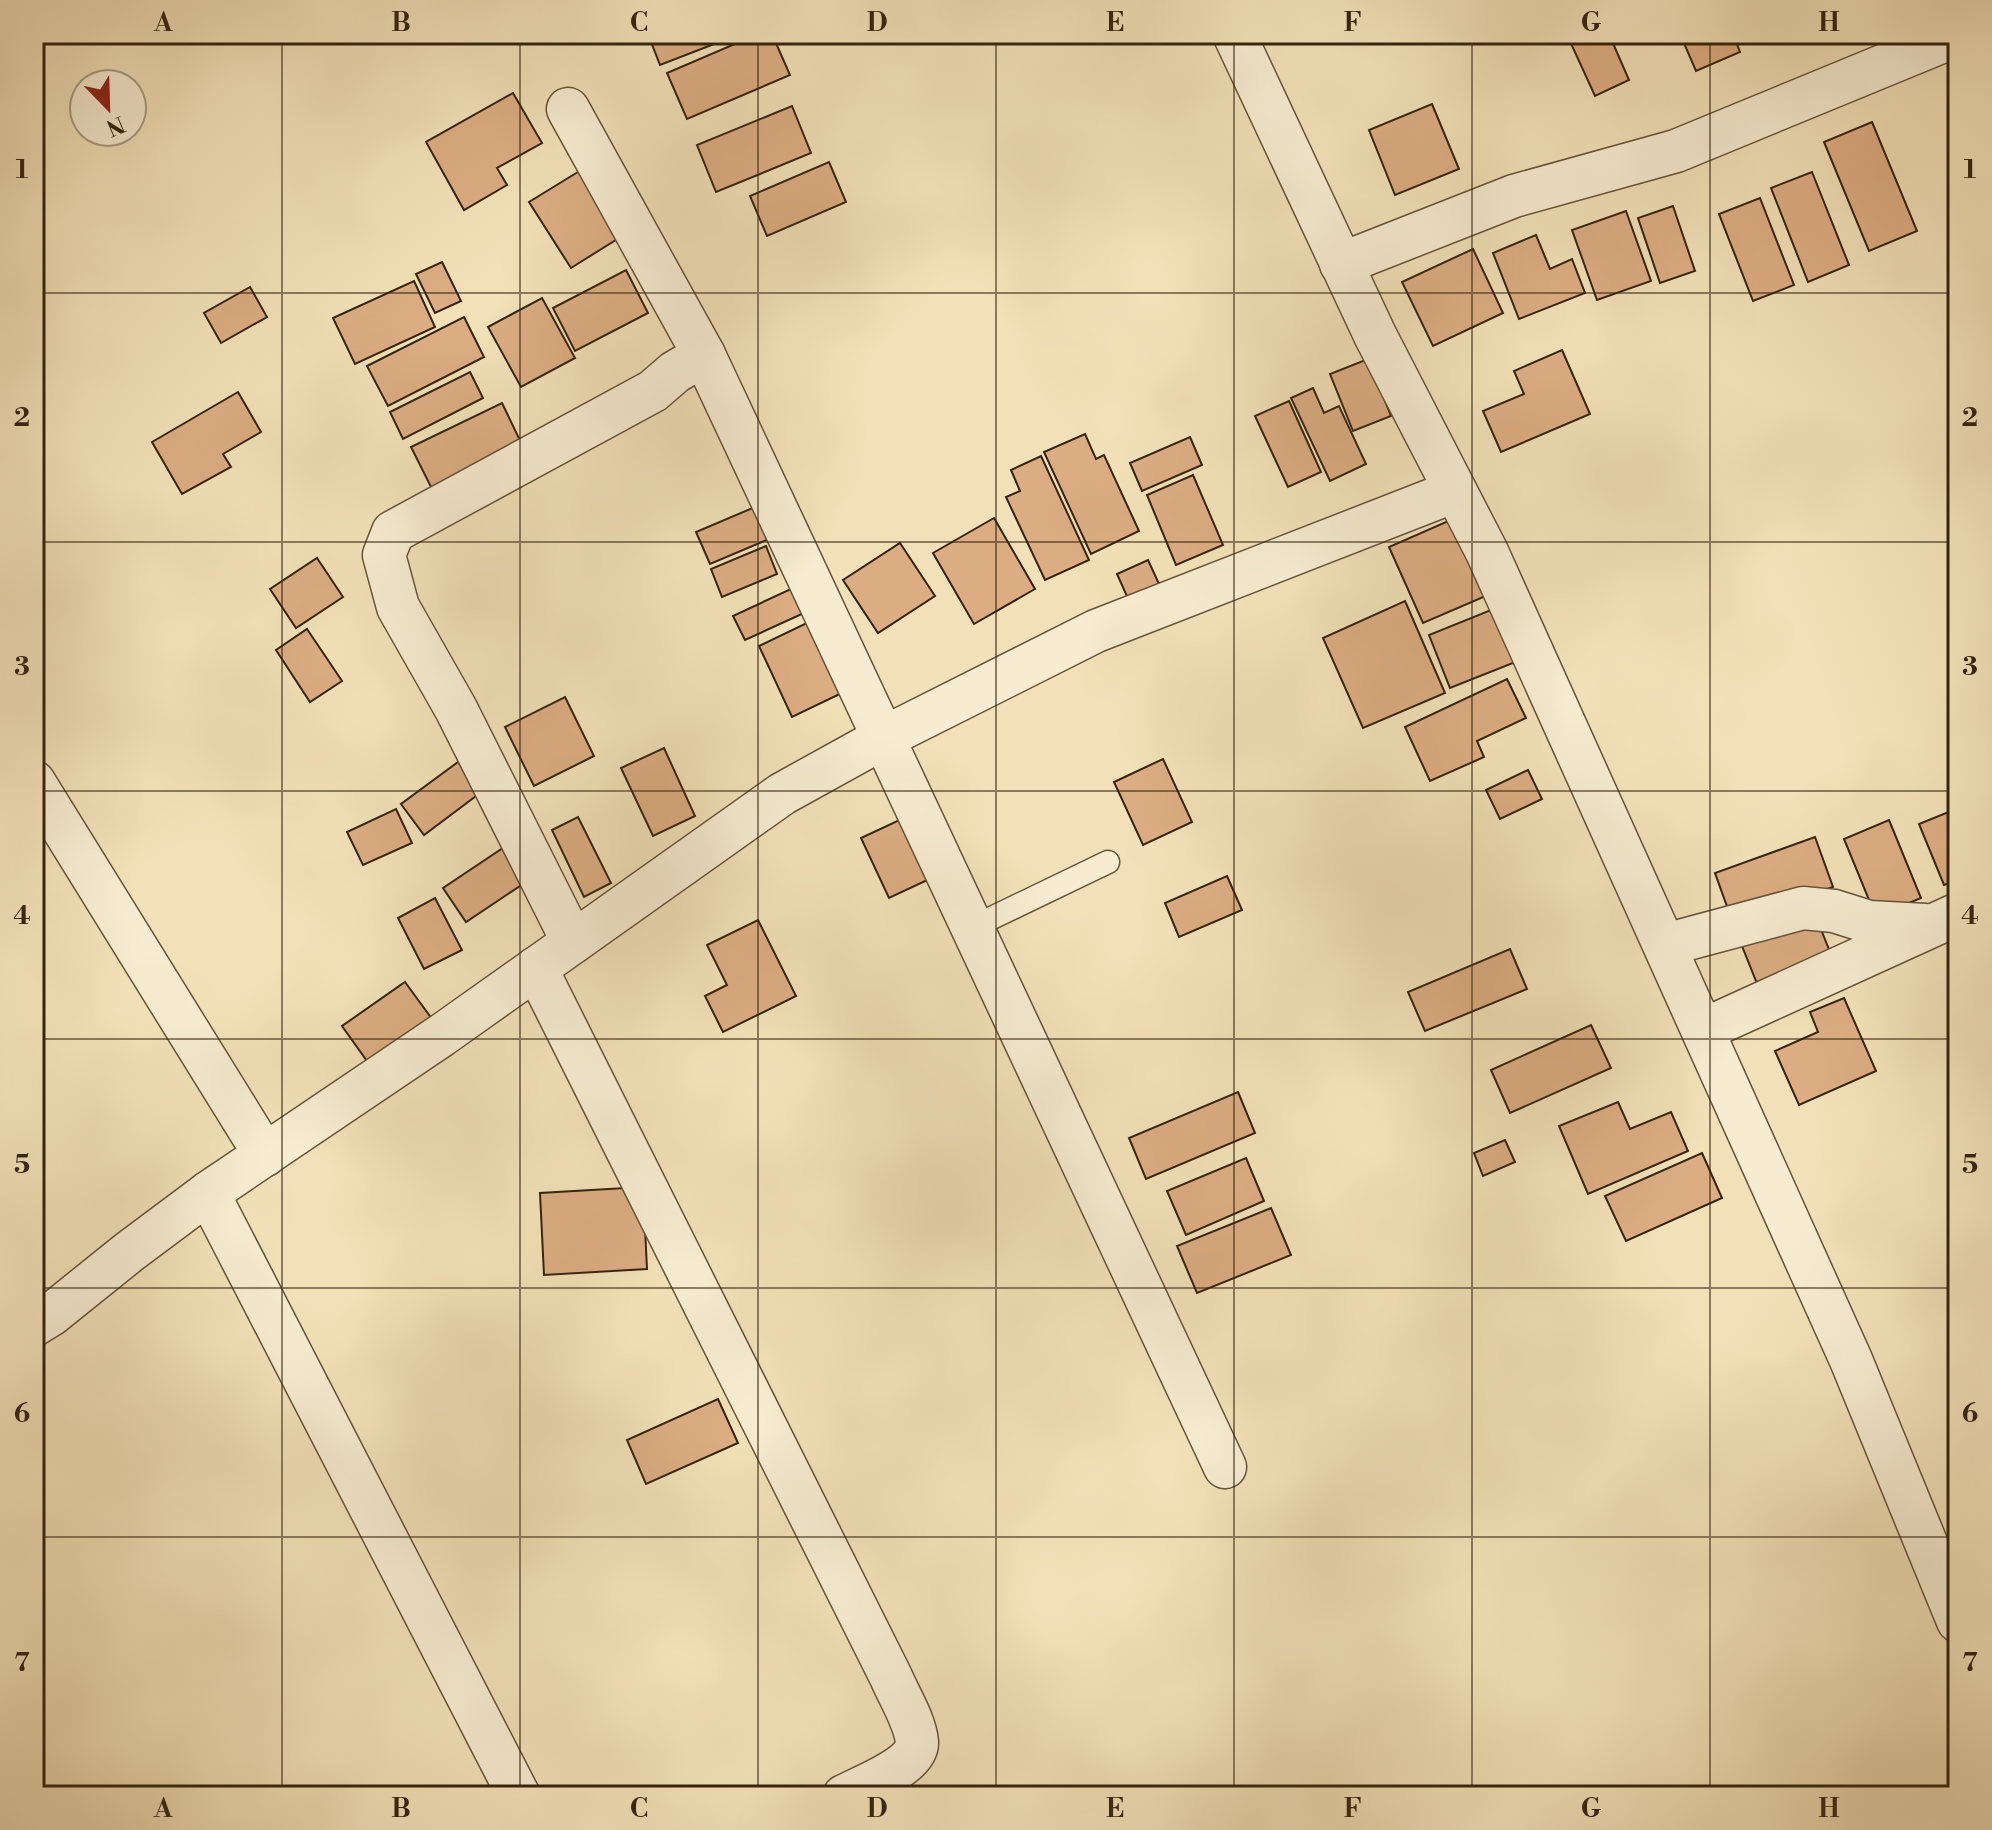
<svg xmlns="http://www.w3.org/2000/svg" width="1992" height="1830" font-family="'Libre Bodoni',serif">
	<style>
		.building { fill: #dcad82; stroke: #34240f; stroke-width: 2 }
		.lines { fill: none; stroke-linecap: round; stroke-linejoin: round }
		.lane-casing { stroke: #645339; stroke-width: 25 }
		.street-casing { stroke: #645339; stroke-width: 45 }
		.lane { stroke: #f7ecd1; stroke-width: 22 }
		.street { stroke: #f7ecd1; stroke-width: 42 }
		.grid { fill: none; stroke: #34240f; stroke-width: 2; stroke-opacity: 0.55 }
		.neatline { fill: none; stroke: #34240f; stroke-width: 3 }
		.grid-label { font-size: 26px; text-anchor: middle; font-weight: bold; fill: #34240f }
	</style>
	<rect width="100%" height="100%" fill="#f2e1b8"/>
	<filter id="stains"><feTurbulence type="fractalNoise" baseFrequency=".0025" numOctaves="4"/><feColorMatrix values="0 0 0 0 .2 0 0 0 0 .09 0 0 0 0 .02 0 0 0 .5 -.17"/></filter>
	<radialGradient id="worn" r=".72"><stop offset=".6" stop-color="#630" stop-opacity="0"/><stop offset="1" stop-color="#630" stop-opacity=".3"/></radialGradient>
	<g class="building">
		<path d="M648 34H740L660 65Z"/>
		<path d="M758 34H772L790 75 687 119 667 73Z"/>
		<path d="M1574 34H1609L1629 80 1595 96 1568 37Z"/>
		<path d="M1680 34H1733L1740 52 1696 71Z"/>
		<path d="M513 93 542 143 497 168 507 185 464 210 426 142Z"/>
		<path d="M1432 104 1459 169 1395 195 1369 130Z"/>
		<path d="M792 106 811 153 716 192 697 145Z"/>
		<path d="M1872 122 1917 231 1869 251 1824 142Z"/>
		<path d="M829 162 846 202 767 236 750 196Z"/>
		<path d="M586 167 627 233 571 268 529 202Z"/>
		<path d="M1812 172 1849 265 1808 282 1771 188Z"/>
		<path d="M1760 198 1794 285 1753 301 1719 214Z"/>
		<path d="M1673 206 1695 271 1660 283 1638 218Z"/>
		<path d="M1626 211 1651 281 1597 300 1572 230Z"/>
		<path d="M1536 235 1550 269 1572 259 1585 293 1519 319 1493 253Z"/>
		<path d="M1473 249 1503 313 1433 346 1402 282Z"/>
		<path d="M442 262 461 301 435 313 416 274Z"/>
		<path d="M626 270 648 313 575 351 553 308Z"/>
		<path d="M414 281 435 327 355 364 333 318Z"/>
		<path d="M250 287 267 317 221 343 204 313Z"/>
		<path d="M542 298 575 358 521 387 488 327Z"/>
		<path d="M464 317 484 357 388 406 367 366Z"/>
		<path d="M1562 350 1590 414 1501 452 1483 411 1524 394 1514 371Z"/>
		<path d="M1368 359 1391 416 1353 431 1330 374Z"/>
		<path d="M470 372 483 398 403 439 390 412Z"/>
		<path d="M1313 388 1324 413 1339 406 1366 464 1330 481 1291 398Z"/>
		<path d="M238 392 261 432 223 454 231 467 182 494 152 442Z"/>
		<path d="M1289 401 1321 472 1288 487 1255 416Z"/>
		<path d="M502 403 527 455 437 499 411 447Z"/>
		<path d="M1085 434 1096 459 1104 455 1139 531 1091 554 1044 452Z"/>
		<path d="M1190 437 1202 465 1142 491 1130 463Z"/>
		<path d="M1041 456 1089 560 1045 580 1006 497 1020 491 1011 470Z"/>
		<path d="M1193 475 1223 545 1176 565 1147 495Z"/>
		<path d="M755 507 769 539 710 564 696 532Z"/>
		<path d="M1462 515 1495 592 1423 623 1389 547Z"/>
		<path d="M994 518 1035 589 974 624 933 553Z"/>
		<path d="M900 543 935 596 878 633 843 580Z"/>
		<path d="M766 546 777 574 722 597 711 569Z"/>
		<path d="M317 558 343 597 296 628 270 589Z"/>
		<path d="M1148 560 1165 597 1134 612 1117 574Z"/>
		<path d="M793 588 804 613 745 640 733 616Z"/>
		<path d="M1405 601 1445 693 1363 728 1323 638Z"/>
		<path d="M1496 608 1518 661 1450 688 1429 635Z"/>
		<path d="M813 620 846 691 792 717 759 646Z"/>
		<path d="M307 629 342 681 310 702 276 650Z"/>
		<path d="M1507 679 1526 718 1477 741 1484 757 1430 781 1405 727Z"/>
		<path d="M565 697 594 756 534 786 505 727Z"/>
		<path d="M664 748 695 816 653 836 621 768Z"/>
		<path d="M1163 759 1192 822 1143 845 1114 782Z"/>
		<path d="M458 762 480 793 424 835 401 804Z"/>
		<path d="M1528 770 1542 799 1500 819 1486 790Z"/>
		<path d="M396 809 412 843 363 865 347 832Z"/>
		<path d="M1956 809 1958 880 1944 885 1919 824Z"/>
		<path d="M908 816 936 876 889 898 861 838Z"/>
		<path d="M578 817 611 883 584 897 552 830Z"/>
		<path d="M1889 820 1921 898 1876 917 1844 839Z"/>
		<path d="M1815 837 1833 887 1733 923 1715 873Z"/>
		<path d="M503 848 526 882 466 922 443 888Z"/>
		<path d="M1227 876 1242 910 1179 937 1165 903Z"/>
		<path d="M435 898 462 950 424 969 398 918Z"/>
		<path d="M1816 917 1832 957 1758 986 1742 946Z"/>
		<path d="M758 920 796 996 723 1032 705 996 727 985 707 945Z"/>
		<path d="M1510 949 1527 989 1425 1031 1408 992Z"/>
		<path d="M405 982 435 1023 372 1068 342 1026Z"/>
		<path d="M1844 998 1876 1071 1799 1105 1775 1051 1818 1032 1810 1012Z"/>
		<path d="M1591 1025 1611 1068 1510 1113 1491 1070Z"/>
		<path d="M1238 1092 1255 1133 1146 1179 1129 1138Z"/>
		<path d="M1618 1102 1630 1129 1671 1112 1688 1151 1588 1194 1559 1126Z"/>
		<path d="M1505 1140 1515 1162 1483 1176 1474 1153Z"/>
		<path d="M1702 1153 1722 1198 1626 1241 1605 1196Z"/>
		<path d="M1246 1158 1264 1201 1186 1235 1167 1191Z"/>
		<path d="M643 1187 647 1269 544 1275 540 1193Z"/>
		<path d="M1271 1208 1291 1255 1197 1293 1177 1246Z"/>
		<path d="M718 1399 738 1443 646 1484 627 1440Z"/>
	</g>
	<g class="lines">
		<g class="lane-casing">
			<path id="lane" d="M973 927 1108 862"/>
		</g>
		<g class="street-casing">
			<g id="street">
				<path d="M1234 34 1375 335 1487 552 1851 1360 1958 1621"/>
				<path d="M568 109 704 355 675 372 653 391 393 532 384 555 398 607 456 709 573 942"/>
				<path d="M1341 264 1514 196 1676 151 1958 35"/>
				<path d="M704 355 1225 1467"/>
				<path d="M34 782 265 1155"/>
				<path d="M1665 945 1803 908 1834 911 1869 922 1925 925"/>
				<path d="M536 968 891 1677C899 1696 915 1721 917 1742 918 1766 863 1786 844 1796"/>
				<path d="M1703 1030 1958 914"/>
				<path d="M208 1193 519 1796"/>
				<path d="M34 1325 52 1314 129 1252 208 1193 442 1035 782 794 885 737 1096 631 1455 491"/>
			</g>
		</g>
		<use href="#lane" class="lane"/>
		<use href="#street" class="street"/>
	</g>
	<path class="grid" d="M282 34V1796M520 34V1796M758 34V1796M996 34V1796M1234 34V1796M1472 34V1796M1710 34V1796M34 293H1958M34 542H1958M34 791H1958M34 1039H1958M34 1288H1958M34 1537H1958"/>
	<rect width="1992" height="1830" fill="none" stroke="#f2e1b8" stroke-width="88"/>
	<g transform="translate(108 108) rotate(157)"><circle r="38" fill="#f7ecd1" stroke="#a99c83" stroke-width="2"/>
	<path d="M0-6L14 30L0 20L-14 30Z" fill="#8f2418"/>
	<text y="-12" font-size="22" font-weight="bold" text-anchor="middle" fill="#34240f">N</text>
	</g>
	<rect x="44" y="44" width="1904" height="1742" class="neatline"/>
	<g class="grid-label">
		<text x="163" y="31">A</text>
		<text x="401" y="31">B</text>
		<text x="639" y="31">C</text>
		<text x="877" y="31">D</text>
		<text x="1115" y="31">E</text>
		<text x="1353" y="31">F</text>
		<text x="1591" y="31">G</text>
		<text x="1829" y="31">H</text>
		<text x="22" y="178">1</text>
		<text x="1970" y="178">1</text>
		<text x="22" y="426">2</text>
		<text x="1970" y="426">2</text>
		<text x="22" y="675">3</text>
		<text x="1970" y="675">3</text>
		<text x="22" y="924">4</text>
		<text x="1970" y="924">4</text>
		<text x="22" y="1173">5</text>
		<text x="1970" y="1173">5</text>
		<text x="22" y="1422">6</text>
		<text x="1970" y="1422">6</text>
		<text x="22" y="1671">7</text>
		<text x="1970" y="1671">7</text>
		<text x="163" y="1817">A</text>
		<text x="401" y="1817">B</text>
		<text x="639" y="1817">C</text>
		<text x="877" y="1817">D</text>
		<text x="1115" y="1817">E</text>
		<text x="1353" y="1817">F</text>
		<text x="1591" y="1817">G</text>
		<text x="1829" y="1817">H</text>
	</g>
	<rect width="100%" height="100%" filter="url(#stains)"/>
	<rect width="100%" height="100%" fill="url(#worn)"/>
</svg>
